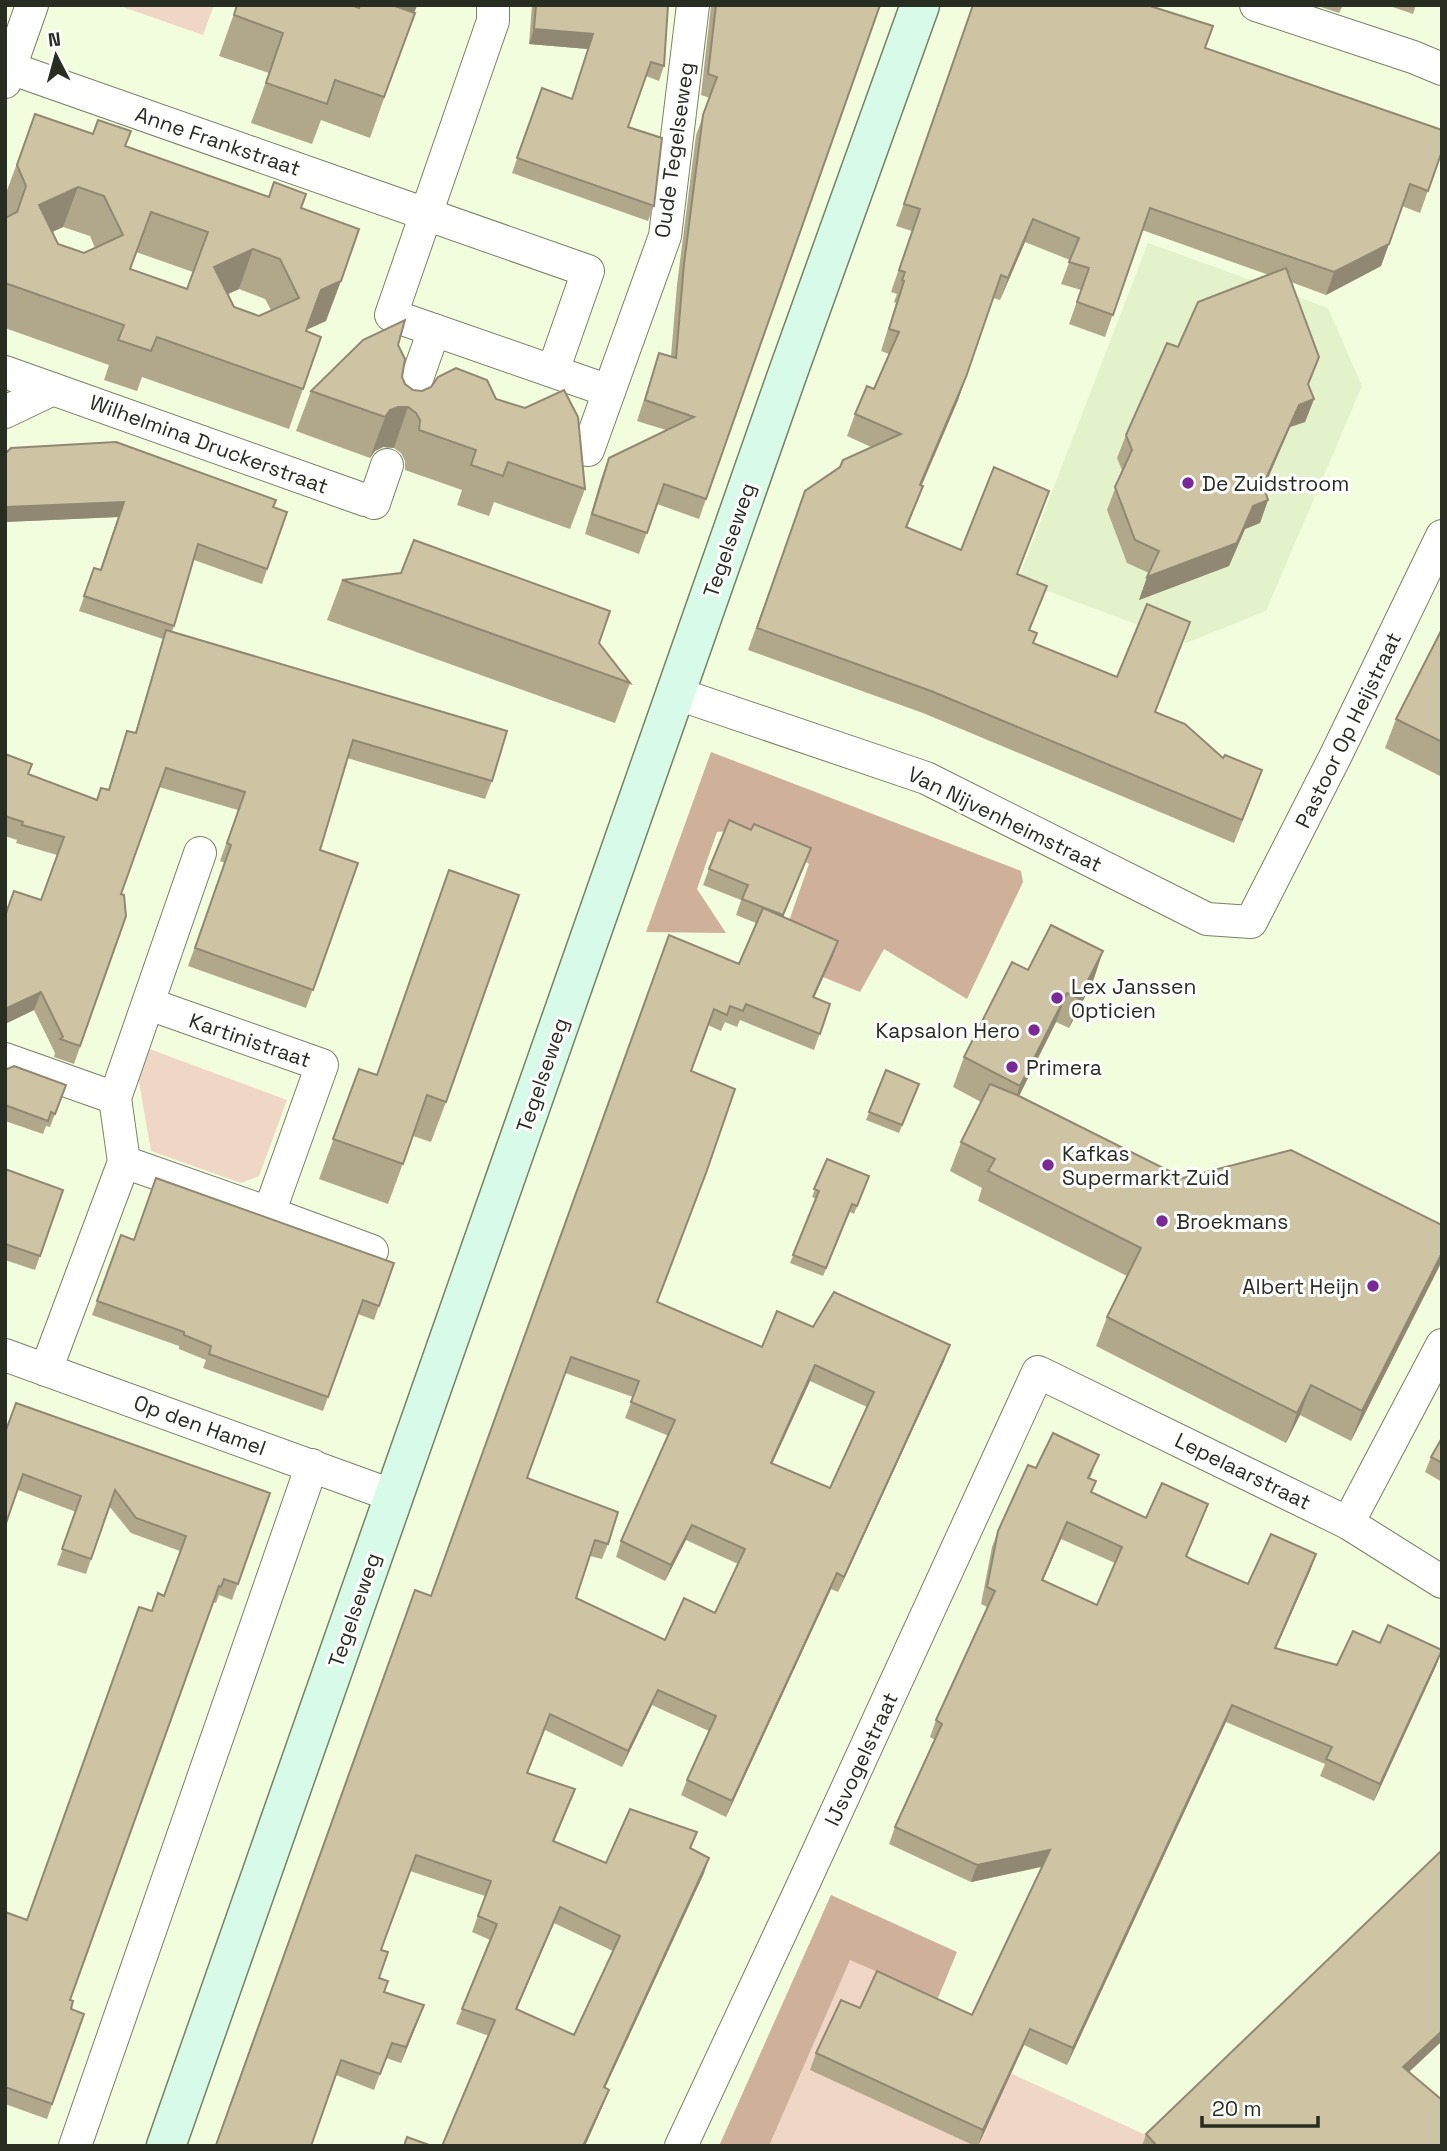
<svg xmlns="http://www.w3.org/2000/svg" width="1447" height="2151" font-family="'Space Grotesk',sans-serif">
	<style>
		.built { fill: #e3f2cb }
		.green { fill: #efd6c5 }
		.forest { fill: #cfb09b }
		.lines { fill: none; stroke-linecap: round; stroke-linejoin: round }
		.street-casing { stroke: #778265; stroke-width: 34 }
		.secondary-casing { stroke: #778265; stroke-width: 41 }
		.street { stroke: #fff; stroke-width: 32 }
		.secondary { stroke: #d7fbe8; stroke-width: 38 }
		.wall { fill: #b1a88c; fill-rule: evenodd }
		.shaded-wall { fill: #908872 }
		.building { fill: #cec3a3; stroke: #908872; stroke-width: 2; fill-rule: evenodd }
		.poi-dot { fill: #7a2999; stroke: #fff; stroke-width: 2.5 }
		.labels { text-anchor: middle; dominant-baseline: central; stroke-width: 6; stroke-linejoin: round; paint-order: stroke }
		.street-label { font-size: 21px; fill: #282d21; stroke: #fff }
		.poi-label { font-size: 21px; fill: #282d21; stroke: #fff; text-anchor: start }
	</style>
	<rect width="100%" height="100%" fill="#f1fddc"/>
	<path class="built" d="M1148 243 1328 308 1362 386 1266 611 1186 643 1018 580Z"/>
	<g class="green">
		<path d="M124 5H214L203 35 123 7Z"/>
		<path d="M147 1048 287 1100 259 1176 241 1183 151 1151 138 1076Z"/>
		<path d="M850 1959 938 1998 929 2036 1170 2146H769Z"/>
	</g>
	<g class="forest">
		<path d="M711 752 1021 871 1023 882 967 999 884 949 860 992 776 958 809 864 761 829 717 832 697 889 726 933 646 932Z"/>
		<path d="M831 1895 957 1952 938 1998 850 1960 769 2146H719Z"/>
	</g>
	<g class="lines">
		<g class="street-casing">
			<g id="street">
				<path d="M493 5V21L391 315 609 391"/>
				<path d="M1256 5 1413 57 1442 69"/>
				<path d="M10 68 588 271 553 371"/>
				<path d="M5 82 32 5"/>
				<path d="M5 372 365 500"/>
				<path d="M5 412 53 389"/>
				<path d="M405 413 434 330"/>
				<path d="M588 450 665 236 693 5"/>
				<path d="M374 503 387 465"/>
				<path d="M675 693 926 778 1207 919 1251 922 1336 755 1442 536"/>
				<path d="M5 1059 115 1098"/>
				<path d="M124 1162 269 1213 322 1065 149 1004"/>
				<path d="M269 1213 372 1251"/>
				<path d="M5 1355 394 1496"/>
				<path d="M46 1370 124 1162 115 1098 200 853"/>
				<path d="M1348 1523 1442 1345"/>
				<path d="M75 2146 312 1465"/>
				<path d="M681 2146 801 1889 1038 1372 1348 1523 1442 1582"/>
			</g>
		</g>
		<g class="secondary-casing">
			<path id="secondary" d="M166 2146 786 378 920 5"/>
		</g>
		<use href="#street" class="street"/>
		<use href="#secondary" class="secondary"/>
	</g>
	<g class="wall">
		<path d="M237 5 359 8 360 5H417L370 138 321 120 312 144 251 123 269 73 219 56Z"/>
		<path d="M532 5H668L664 66 659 81 646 76 628 127 654 206 648 221 512 173 542 88 572 99 588 49 529 44Z"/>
		<path d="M711 5H880L699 519 657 504 639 554 585 534 601 479 609 458 666 430 637 421 659 353 671 356 677 285 696 135 710 98 701 95Z"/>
		<path d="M973 5 1205 48 1442 151 1420 213 1402 206 1381 266 1326 295 1291 282 1309 386 1314 399 1305 422 1290 427 1264 488 1268 500 1260 523 1245 529 1229 566 1139 600 1149 573 1127 563 1107 510 1122 470 1117 458 1126 435 1178 347 1269 275 1142 230 1105 337 1069 324 1081 290 1061 284 1070 260 1025 242 1000 300 993 298 958 400 922 485 923 486 907 528 961 550 1041 513 1017 574 1033 643 1117 677 1190 622 1155 712 1254 792 1234 843 923 713 748 650 805 491 871 447 847 436 855 414 874 389 889 354 881 351 896 303 894 302 897 294 891 292 912 231 896 226Z"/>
		<path d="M1315 5H1343L1339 13Z"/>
		<path d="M1387 5H1416L1413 14Z"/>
		<path d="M35 114 301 208 326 321 306 330V331L321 337 289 429 142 377 137 391 104 380 109 365 5 328V218L8 217 5 212V196ZM63 227 90 236 95 248 84 253 58 244 52 232ZM136 252 193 272 187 289 130 269ZM239 289 265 299 271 310 259 316 234 307 228 294Z"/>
		<path d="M398 345 402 377 405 384 413 390 496 399 585 489 570 529 494 502 489 516 457 505 462 490 405 470V461L401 453 394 448 383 447 375 451 370 458 296 431 311 391Z"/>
		<path d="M5 454 273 507 287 512 262 584 194 560 172 632 492 781 485 799 347 758 320 850 358 863 306 1008 188 966 225 863 220 861 238 810 159 787 121 894 126 916 74 1064 54 1057 55 1053 34 1010 5 1024V915L41 900 57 855 16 843 17 840 5 836V754L28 774 97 800 108 790 127 731 135 733 163 639 79 611 94 568 100 570 118 517 5 522Z"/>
		<path d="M342 580 599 643 630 683 615 723 327 620Z"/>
		<path d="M1442 629V777L1385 748 1396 719Z"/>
		<path d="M805 864 783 917 838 941 814 998 830 1004 814 1050 740 1020 737 1027 725 1022 721 1031 708 1025 691 1071 657 1302 762 1347 813 1327 944 1361 838 1592 831 1589 726 1817 681 1795 687 1780 709 1731 652 1705 622 1767 545 1730 528 1773 575 1789 554 1842 606 1863 691 1849 704 1873 605 2088 603 2105 585 2146H442L489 2036 456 2024 490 1940 472 1932 485 1896 410 1871 381 1950 379 1978 384 1992 418 2021 401 2063 386 2058 374 2090 336 2075 311 2146H215L415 1590 431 1596 669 935 739 964 756 923 736 915 741 900 703 885 709 869ZM565 1373 633 1397 625 1418 669 1436 621 1541 616 1557 665 1581 686 1540 738 1564 715 1613 665 1640 576 1598 590 1556 602 1559 608 1544 527 1478ZM810 1381 867 1407 830 1488 772 1464ZM554 1923 613 1951 574 2035 517 2009Z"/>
		<path d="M1103 951 1093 981 1069 1028 1056 1022 1019 1096 1183 1178 1442 1225V1261L1351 1441 1300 1415 1286 1443 1096 1346 1107 1317 1127 1276 978 1201 982 1188 950 1171 961 1142 981 1102 953 1087 964 1057 1028 970Z"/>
		<path d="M359 1069 446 1102 431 1142 413 1136 388 1204 319 1179Z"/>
		<path d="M5 1070 66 1085 50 1127 46 1126 43 1134 5 1121Z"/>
		<path d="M886 1070 919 1084 899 1133 866 1120Z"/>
		<path d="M827 1159 869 1176 854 1214 850 1212 823 1276 790 1263 816 1199 812 1197Z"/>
		<path d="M5 1169 63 1190 35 1270 5 1260Z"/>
		<path d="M121 1235 134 1240 394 1263 374 1320 358 1314 323 1411 203 1368 206 1360 179 1349V1346L92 1315Z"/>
		<path d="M5 1432 270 1493 232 1600 219 1595 216 1603 213 1602 70 2000 71 2009 84 2014 47 2119 5 2104V1912L27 1920 151 1611 164 1596 180 1551 131 1533 109 1506 86 1574 57 1565 76 1512 18 1490Z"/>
		<path d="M1442 1438V1482L1425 1472 1431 1457Z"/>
		<path d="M1036 1468 1093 1471 1090 1478 1092 1492 1146 1518 1208 1504 1187 1556 1193 1560 1248 1584 1316 1554 1310 1571 1276 1648 1337 1665 1380 1643 1442 1650 1436 1666 1374 1801 1320 1776 1325 1764 1226 1722 1067 2065 1024 2045 978 2146H975L810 2070 816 2053 860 2008 972 2015 1042 1867 971 1882 889 1844 895 1827 935 1740 930 1737 936 1720 987 1607 981 1604 992 1547 998 1531ZM1061 1539 1115 1563 1097 1605 1043 1580Z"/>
		<path d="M1442 1850V2041L1409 2072 1442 2146H1142L1146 2134Z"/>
	</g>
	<g class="shaded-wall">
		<path d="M360 5H417L407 33Z"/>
		<path d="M534 29 593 34 588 49 529 44Z"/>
		<path d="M78 187 63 227 24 245 39 205Z"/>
		<path d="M1033 219 1025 242 1000 300 1008 278Z"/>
		<path d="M1389 244 1381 266 1326 295 1334 272Z"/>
		<path d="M253 249 239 289 200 307 214 267Z"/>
		<path d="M341 281 326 321 306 330 321 290Z"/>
		<path d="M1319 357 1301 404 1314 399 1305 422 1290 427 1256 505 1268 500 1260 523 1245 529 1229 566 1139 600 1147 577 1263 485Z"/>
		<path d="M966 377 958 400 912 507 920 485Z"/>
		<path d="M398 407H408L394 448 383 447 375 451 370 458 385 417 390 410Z"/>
		<path d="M124 502 118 517 5 522V507Z"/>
		<path d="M838 941 833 956 807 1013 813 997Z"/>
		<path d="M1103 951 1093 981 1069 1028 1079 998Z"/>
		<path d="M41 992 34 1010 5 1024V1009Z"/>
		<path d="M1067 993 1056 1022 1009 1116 1020 1086Z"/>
		<path d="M1442 1253V1261L1351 1441 1362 1411Z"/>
		<path d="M950 1345 944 1361 838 1592 844 1577Z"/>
		<path d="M815 1365 810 1381 765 1479 771 1463Z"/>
		<path d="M1311 1385 1300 1415 1286 1443 1297 1413Z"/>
		<path d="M1067 1522 1061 1539 1036 1596 1042 1580Z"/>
		<path d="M692 1525 686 1540 665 1581 671 1565Z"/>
		<path d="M1316 1554 1310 1571 1269 1664 1275 1648Z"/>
		<path d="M837 1573 831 1589 726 1817 732 1801Z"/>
		<path d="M1442 1650 1436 1666 1374 1801 1380 1784Z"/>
		<path d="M658 1690 652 1705 622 1767 628 1751Z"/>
		<path d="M1232 1705 1226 1722 1067 2065 1073 2048Z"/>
		<path d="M1050 1850 1044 1866 971 1882 977 1865Z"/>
		<path d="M709 1858 704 1873 598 2103 604 2087Z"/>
		<path d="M560 1907 554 1923 510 2024 516 2009Z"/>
		<path d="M424 2005 418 2021 401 2063 406 2047Z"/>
		<path d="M1030 2029 1024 2045 978 2146 983 2130Z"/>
		<path d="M1442 2031V2041L1398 2082 1403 2067Z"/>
		<path d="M609 2090 603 2105 585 2146H583Z"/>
	</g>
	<g class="building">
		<path d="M237 5H351L359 8 360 5H392L415 13 384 97 335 80 327 104 266 83 283 33 234 15Z"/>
		<path d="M536 5H668L664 66 651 62 628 127 662 138 654 206 517 158 542 88 572 99 593 34 534 29Z"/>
		<path d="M716 5H880L706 499 664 484 647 533 592 514 609 458 694 417 645 400 659 353 676 358 684 264 703 115 717 77 708 74Z"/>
		<path d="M973 5H1147L1213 26 1205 48 1442 130V151L1428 191 1410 184 1389 244 1334 272 1150 208 1113 315 1077 302 1089 268 1069 262 1079 238 1033 219 1008 278 1001 275 966 377 920 485 923 486 906 527 961 550 994 467 1049 491 1017 574 1047 586 1029 630 1037 633 1033 643 1117 677 1147 604 1190 622 1155 712 1185 724 1223 758 1225 755 1262 770 1242 820 931 691 757 628 805 491 840 467 843 460 901 434 855 414 867 386 874 389 899 332 889 329 904 281 902 280 905 272 899 270 920 209 904 204Z"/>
		<path d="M35 114 93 134 98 120 131 131 125 146 269 197 274 182 306 194 301 208 359 229 341 281 321 290 306 331 321 337 303 389 157 337 151 351 118 340 124 325 5 283V218L17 212 26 186 17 165ZM78 187 104 196 123 235 84 253 58 244 39 205ZM151 212 208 232 187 289 130 269ZM253 249 280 259 299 298 259 316 234 307 214 267Z"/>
		<path d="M1286 268 1319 357 1308 384 1314 399 1299 405 1263 485 1268 500 1253 506 1237 543 1147 577 1159 551 1135 540 1115 487 1132 450 1126 435 1167 343 1178 347 1198 302Z"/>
		<path d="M405 320 398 345 405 359 402 377 405 384 413 390 422 391 431 387 438 377 456 368 487 380 496 399 525 408 564 390 578 417 585 489 508 462 503 476 471 465 476 450 419 430 420 420 416 413 408 407H398L390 410 385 417 311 391 363 340Z"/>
		<path d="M116 442 276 500 273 507 287 512 267 569 198 544 174 626 84 596 94 568 101 570 124 502 5 507V454L11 448Z"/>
		<path d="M414 540 610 611 599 643 630 683 342 580 401 573Z"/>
		<path d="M1442 629V742L1396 719Z"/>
		<path d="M166 630 507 731 492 781 353 740 320 850 358 863 313 990 195 948 231 845 227 843 245 792 166 768 121 894 124 895 126 916 80 1046 60 1039 63 1037 41 992 5 1009V916L14 891 41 900 64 837 22 825 23 822 5 816V754L32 764 28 774 97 800 101 788 109 790 127 731 136 733Z"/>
		<path d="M729 820 751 830 754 824 811 848 783 915 742 899 748 885 709 869Z"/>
		<path d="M449 870 519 895 446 1102 427 1095 403 1164 333 1139 359 1069 377 1075Z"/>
		<path d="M763 908 838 941 813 997 830 1004 820 1034 746 1004 743 1011 730 1006 727 1015 714 1009 691 1071 735 1089 706 1173 657 1302 762 1347 777 1311 813 1327 834 1292 950 1345 844 1577 837 1573 732 1801 687 1780 716 1716 658 1690 628 1751 550 1714 527 1773 575 1789 553 1841 606 1863 630 1809 697 1832 690 1848 709 1858 604 2087 609 2090 583 2146H442L495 2020 462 2009 497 1924 478 1916 491 1881 416 1855 386 1936 381 1950 388 1952 379 1978 388 1981 384 1992 424 2005 406 2047 392 2043 380 2074 341 2060 311 2146H219L216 2145 415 1590 431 1596 669 935 739 964ZM571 1357 639 1381 631 1402 675 1420 621 1541 671 1565 692 1525 745 1549 715 1613 684 1598 665 1640 576 1598 595 1540 608 1544 618 1512 527 1478ZM815 1365 874 1392 830 1488 771 1463ZM560 1907 620 1936 574 2035 516 2009Z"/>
		<path d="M1051 925 1103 951 1079 998 1067 993 1020 1086 964 1057 1012 962 1028 970Z"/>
		<path d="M14 1066 66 1085 55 1114 51 1112 48 1121 5 1105V1070Z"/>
		<path d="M886 1070 919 1084 902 1125 869 1112Z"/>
		<path d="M990 1084 1017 1095 1183 1178 1291 1150 1442 1225V1253L1362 1411 1311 1385 1297 1413 1107 1317 1141 1248 988 1171 995 1159 961 1142Z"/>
		<path d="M827 1159 869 1176 857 1206 852 1204 826 1268 793 1255 819 1191 814 1189Z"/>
		<path d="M5 1169 63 1190 40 1256 5 1244Z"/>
		<path d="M156 1178 394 1263 379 1306 363 1300 328 1397 209 1354 211 1346 184 1335V1332L97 1301 121 1235 134 1240Z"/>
		<path d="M16 1403 270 1493 238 1584 224 1579 221 1587 219 1586 70 2000 73 2001 71 2009 84 2014 52 2104 5 2087V1912L27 1920 139 1607 152 1611 158 1593 164 1596 186 1536 136 1518 115 1490 91 1559 62 1549 81 1496 23 1474 5 1526V1433Z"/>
		<path d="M1053 1433 1099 1455 1088 1478 1096 1481 1091 1492 1146 1518 1162 1483 1208 1504 1186 1556 1193 1560 1248 1584 1271 1534 1316 1554 1275 1648 1337 1665 1353 1631 1380 1643 1388 1625 1442 1650 1380 1784 1326 1759 1332 1747 1232 1705 1073 2048 1030 2029 983 2130 816 2053 841 2000 860 2008 877 1971 972 2015 1050 1850 977 1865 895 1827 942 1724 936 1720 995 1591 987 1587 998 1531 1028 1465 1036 1468ZM1067 1522 1122 1547 1097 1605 1042 1580Z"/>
		<path d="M1442 1438V1463L1431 1457Z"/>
		<path d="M1442 1850V2031L1403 2067 1442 2100V2146H1157L1146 2134Z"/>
		<path d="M407 2137 432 2146H404Z"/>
	</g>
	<g class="poi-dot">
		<circle cx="1188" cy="483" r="7"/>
		<circle cx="1057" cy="998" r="7"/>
		<circle cx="1034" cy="1030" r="7"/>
		<circle cx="1012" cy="1067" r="7"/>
		<circle cx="1048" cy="1165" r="7"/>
		<circle cx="1162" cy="1221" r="7"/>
		<circle cx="1373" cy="1286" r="7"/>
	</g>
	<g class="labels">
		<g class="street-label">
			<text transform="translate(218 141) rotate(19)">Anne Frankstraat</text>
			<text transform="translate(674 150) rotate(-82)">Oude Tegelseweg</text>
			<text transform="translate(209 444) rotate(20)">Wilhelmina Druckerstraat</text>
			<text transform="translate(729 540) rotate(-71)">Tegelseweg</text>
			<text transform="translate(1348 730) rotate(-64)">Pastoor Op Heijstraat</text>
			<text transform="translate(1005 819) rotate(26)">Van Nijvenheimstraat</text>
			<text transform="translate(250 1040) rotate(19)">Kartinistraat</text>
			<text transform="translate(542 1075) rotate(-71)">Tegelseweg</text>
			<text transform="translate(200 1425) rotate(20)">Op den Hamel</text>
			<text transform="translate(1243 1471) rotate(26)">Lepelaarstraat</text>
			<text transform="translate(354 1610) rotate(-71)">Tegelseweg</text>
			<text transform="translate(861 1759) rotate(-65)">IJsvogelstraat</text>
		</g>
		<g class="poi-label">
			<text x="1202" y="483">De Zuidstroom</text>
			<text x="1071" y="986">Lex Janssen<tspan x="1071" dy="24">Opticien</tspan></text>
			<text x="1020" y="1030" text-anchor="end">Kapsalon Hero</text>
			<text x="1026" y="1067">Primera</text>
			<text x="1062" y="1153">Kafkas<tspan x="1062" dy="24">Supermarkt Zuid</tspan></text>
			<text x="1176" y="1221">Broekmans</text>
			<text x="1359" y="1286" text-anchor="end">Albert Heijn</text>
		</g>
	</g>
	<rect width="1447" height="2151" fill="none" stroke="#282d21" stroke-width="14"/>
	<g transform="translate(56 56) rotate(354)" stroke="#ffffff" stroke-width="5" paint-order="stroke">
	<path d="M0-5L12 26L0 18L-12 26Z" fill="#282d21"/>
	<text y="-10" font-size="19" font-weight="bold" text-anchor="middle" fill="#282d21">N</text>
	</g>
	<path d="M1202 2116v10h116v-10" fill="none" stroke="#282d21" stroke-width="3.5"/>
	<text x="1212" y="2116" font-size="21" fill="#282d21" stroke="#ffffff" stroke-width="5" paint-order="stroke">20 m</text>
</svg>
